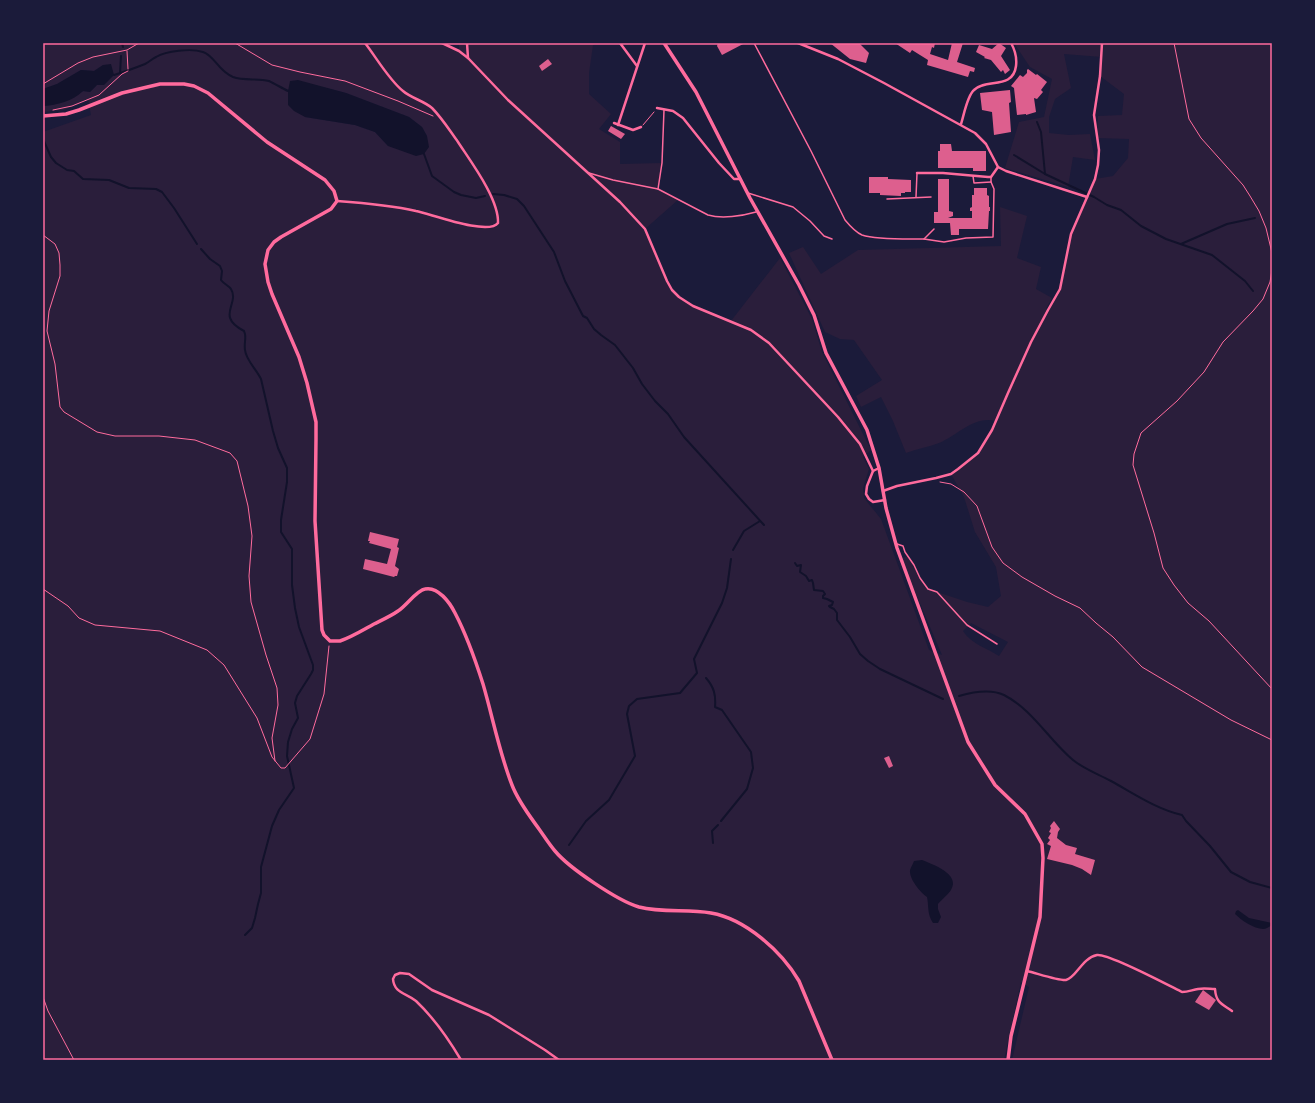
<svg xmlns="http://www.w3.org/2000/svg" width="1315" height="1103" font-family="Jost,sans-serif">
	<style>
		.green { fill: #2a1e3b; fill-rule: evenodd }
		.water { fill: #12122b }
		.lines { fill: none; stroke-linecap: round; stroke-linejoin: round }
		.stream { stroke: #12122b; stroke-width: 2 }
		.building { fill: #dd5f8e }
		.path { stroke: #ff6b9d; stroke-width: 1 }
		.service { stroke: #ff6b9d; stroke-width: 1.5 }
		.minor { stroke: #ff6b9d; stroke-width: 2.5 }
		.tertiary { stroke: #ff6b9d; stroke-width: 3.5 }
		.secondary { stroke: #ff6b9d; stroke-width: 3.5 }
		.neatline { fill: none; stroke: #ff6b9d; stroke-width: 1.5 }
	</style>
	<rect width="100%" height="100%" fill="#1b1b3a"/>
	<path class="green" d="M43 43H442L459 50V43H597L593 45 589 73V94L611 114 599 129 620 142V164L662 163 658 189 679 199 645 229 672 290C688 307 710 313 731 321L780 258 812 319 822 352 871 450 863 457 869 469 863 488 864 498 881 519 929 650 942 655 901 559 907 556 914 565 920 578 928 589 967 602 988 607 1001 596 996 567 975 532 964 497 951 474 978 453 996 421C974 415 958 435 939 443 928 447 917 449 906 453L893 421 881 397 861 407 856 396 882 380 854 340 840 339 825 332 789 253 803 247 821 274 858 250 1001 246 1000 207 1027 216 1017 258 1041 267 1036 289 1052 298 1046 309 1048 310 1058 295 1071 234 1095 179 1113 176 1128 158 1129 139 1097 138 1098 116 1122 115 1124 94 1100 76 1102 57 1064 54 1071 88 1055 99 1049 117V133L1069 135 1090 134 1095 160 1073 157 1068 187 1005 168 1019 122 1044 117 1052 79 1030 67 1014 43H1272V1060H1012L1029 987 1021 982 1004 1060H43V132L91 115 88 99 64 110 43 112V106L53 105 84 91 90 92 97 85H104L103 65 94 71 81 70 57 84 43 89ZM322 87 346 93 409 117 422 127 427 136 388 146 375 132 355 125 305 117ZM971 623 1008 642 999 656C987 648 971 644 963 631Z"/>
	<g class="water">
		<path d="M111 64 114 75 104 85H97L90 92 83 91C73 101 57 105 43 106V89L57 84 81 70 94 71 103 65Z"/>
		<path d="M298 80 346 93 409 117 422 127 427 136 429 147 424 154 416 156 388 146 375 132 355 125 305 117 294 111 288 105V91L290 81Z"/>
		<path d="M922 860C932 864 961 874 951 890 948 895 942 899 938 904V909L941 917 938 923H933C927 914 929 907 927 897 920 892 909 879 910 870 911 867 913 864 914 861Z"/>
		<path d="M1238 910 1249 918 1272 923V925C1269 927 1266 929 1263 929 1254 929 1241 920 1235 914L1236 911Z"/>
	</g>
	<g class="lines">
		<g class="stream">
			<path d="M122 43 123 47"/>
			<path d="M120 73 121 56"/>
			<path d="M114 75C124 72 135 68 145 64 149 62 152 59 156 57 166 51 191 48 203 52 215 56 218 71 233 77 244 81 257 78 269 81 275 84 282 88 288 91"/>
			<path d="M1037 122 1041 132 1045 174"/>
			<path d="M43 139 51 157 56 163 67 170 74 171 83 179 109 180 129 188 156 189 162 192 174 208 197 244"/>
			<path d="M424 154 432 176 454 192 461 195 476 198 485 196"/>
			<path d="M1014 155 1045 174 1094 197 1107 205 1121 210 1141 226 1166 239 1212 255 1245 281 1253 291"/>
			<path d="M493 194 504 195 517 199 524 206 554 252 565 281 583 316 587 318 594 329 601 335 615 345 633 368 642 384 655 401 668 414 684 437 764 525"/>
			<path d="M1181 244 1227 224 1255 218"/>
			<path d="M201 249 210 259 220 266 222 271 221 280C224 284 229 286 231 289 240 304 215 316 244 331L245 334C246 339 244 344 245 350 246 360 256 369 261 379L273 431 278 448 287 468V482L281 520V532L292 549V585L295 608 299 627 313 665V670L311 674 297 696 295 703 298 718 292 729 288 742 287 756 294 788 279 810 272 826 261 867V893L258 904 255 918 252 928 245 935"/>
			<path d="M733 550 744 531 760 521"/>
			<path d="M795 563 797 566 801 565 800 572 806 576 809 581 812 580 813 583 814 590 823 591 825 594 823 596V598L827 599 833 602 832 605 829 606 830 607 834 609 837 613V620L850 637 860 654 868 661 880 669 943 699"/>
			<path d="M706 678C714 687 716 695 715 707L722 710 751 752 753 768 747 789 721 821"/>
			<path d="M959 696C973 692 991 689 1004 695 1033 710 1049 740 1073 760 1084 769 1098 774 1111 781 1133 793 1156 809 1182 815L1186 821 1210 846 1231 872 1250 882 1272 888"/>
			<path d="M713 843 712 831 718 825"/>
			<path d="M569 845 586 821 609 800 635 756 627 714 629 706 637 699 680 693 697 673 694 659 722 603 727 588 731 559"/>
		</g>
	</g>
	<g class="building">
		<path d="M718 43H745L722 55 717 46Z"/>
		<path d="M830 43H859L869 53 866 63 850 59Z"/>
		<path d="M895 43H935L934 48 932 47 930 54 948 60 952 43H963L957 62 975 68 974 72 970 71 968 77 927 65 928 60 912 50 910 53Z"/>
		<path d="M999 43 1006 48 1001 56 1010 70 1005 74 1003 70 1001 72 991 60 984 58 985 57 976 52 979 45 992 49Z"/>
		<path d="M548 59 552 64 542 71 539 66Z"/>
		<path d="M1028 69 1036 75 1037 74 1047 82 1041 90 1043 92 1037 99 1034 98 1036 112 1026 115V114L1017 115 1014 88 1011 86 1020 75 1023 77 1027 73V70Z"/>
		<path d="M1010 90 1011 102 1009 103 1011 132 994 135 992 112 982 110 980 93Z"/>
		<path d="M611 126 625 134 621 139 608 131Z"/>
		<path d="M940 144H951L952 151H986V171H973V168H938V151H940Z"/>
		<path d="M869 177H888V179L911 180V192H905V193H901V196L880 195V193H869Z"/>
		<path d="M938 179H949V211L953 212V216L948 218H972V211H970V208L972 207V195H974V188H987V195L989 196V207H990V211H989L988 229H959V235H951L950 223H934V212H938Z"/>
		<path d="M370 532 399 539 397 547 399 548 395 566 399 569 397 576H395L394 577 363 569 365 559 387 564 391 549 369 543 370 541H368Z"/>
		<path d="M889 756 893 766 889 768 884 758Z"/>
		<path d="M1054 821 1060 829 1058 832 1057 838 1066 845 1077 848 1075 854 1095 860 1091 875 1082 869 1072 865 1047 859 1051 846 1047 844 1050 840 1048 838 1051 833 1049 832 1051 828 1050 826Z"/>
		<path d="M1203 990 1216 1000 1209 1010 1195 1002Z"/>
	</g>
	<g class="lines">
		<g class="path">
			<path d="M235 43 272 65 300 72 345 81 398 101 433 116"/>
			<path d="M1174 43 1189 119 1201 138 1243 185 1250 196 1259 211 1266 228 1272 253"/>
			<path d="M127 51 128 69"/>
			<path d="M43 84 78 63 93 57 127 50 139 43"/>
			<path d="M53 110 72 106 99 95 122 74 128 71"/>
			<path d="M643 125 654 112"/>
			<path d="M43 235 55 244 59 253 60 265V276L49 311 47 331 55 364 60 407 64 412 97 432 115 436H159L195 440 230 453 237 461 248 506 252 536 249 576 251 602 266 655 277 688 278 705 272 738 275 761"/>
			<path d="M1272 270 1270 282 1263 299 1253 311 1223 342 1204 372 1177 401 1141 433 1134 454 1133 465 1154 533 1163 568 1174 585 1188 603 1209 621 1272 689"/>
			<path d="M940 482 951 484 964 492 977 506 992 547 1003 563 1022 577 1055 596 1080 608 1096 623 1113 637 1142 667 1231 720 1272 740"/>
			<path d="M43 589 68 606 79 618 95 625 160 631 207 650 224 665 257 718 272 757 281 768H285L310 739 324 694 329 646"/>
			<path d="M43 997 48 1011 74 1060"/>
		</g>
		<g class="service">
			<path d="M754 43 811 151 845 220C850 226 855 232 862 235 877 240 907 239 924 239L934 229"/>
			<path d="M589 173 613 180 658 189 708 215C722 219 742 216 756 212"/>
			<path d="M973 176 974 183 991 182"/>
			<path d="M658 189 662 163 664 110"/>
			<path d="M748 193 793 207 810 221 824 236 832 239"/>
			<path d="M916 197 917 173"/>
			<path d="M887 199 931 197"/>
			<path d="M924 239 944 242 966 238 993 237 994 189 991 182V177"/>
			<path d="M897 544 903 546 905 552 914 565 920 578 928 589 937 592 967 625 997 644"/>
		</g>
		<g class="minor">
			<path d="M442 43 459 51 468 58 508 100 620 202 645 229 667 281 672 290 679 297 693 306 751 330 769 343 838 417 860 444 873 471"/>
			<path d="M467 43 468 58"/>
			<path d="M620 43 637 66"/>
			<path d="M798 43 838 59 884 83 975 133 986 144 998 167 1006 171 1087 197"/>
			<path d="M657 108 673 111 683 118 719 163 734 179H740"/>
			<path d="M614 123 633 130 641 127"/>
			<path d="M961 124C964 115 967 96 974 90 986 78 1013 90 1016 66 1017 58 1015 50 1011 43"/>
			<path d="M618 125 645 43"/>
			<path d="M917 173H943L988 177H991L998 167"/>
			<path d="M337 201C364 203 390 205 416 211 431 214 488 236 498 223 499 199 471 162 458 142 450 131 442 118 432 108 424 101 411 98 403 91 389 80 376 57 365 43"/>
			<path d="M879 468 873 471 867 486 866 494 869 499 873 502 885 500"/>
			<path d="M883 491 897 486 936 478 951 474 958 469 978 453 992 430 1008 393 1031 342 1048 310 1060 289 1071 234 1095 179 1098 165 1099 150 1094 115 1100 76 1102 43"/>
			<path d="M1027 971C1036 973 1059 981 1066 980 1076 978 1082 958 1097 955 1108 953 1168 985 1182 992 1188 992 1192 990 1198 989 1204 988 1210 989 1215 989 1216 1003 1222 1004 1232 1011"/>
			<path d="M461 1060C448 1038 435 1019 416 1001 406 993 394 993 393 979L395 975 400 973 409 974 432 990 489 1015 545 1050 559 1060"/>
		</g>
		<path class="tertiary" d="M43 116 66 114 79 110 122 93 160 84H184L194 86 208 93 267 142 325 180 334 191 337 201 331 209 281 237 274 242 268 250 265 264 268 282 272 294 299 357 307 383 316 422V439L315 521 322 630 324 635 330 641H340C352 637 363 630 374 624 382 620 391 616 398 611 406 606 417 590 425 589 438 586 450 603 455 613 466 634 476 662 483 684 493 718 499 752 512 785 518 801 529 815 539 829 544 836 549 844 555 851 569 868 618 901 639 907 662 913 687 909 711 913 746 919 782 952 799 981L832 1060"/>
		<path class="secondary" d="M664 43 696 92 750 198 799 285 814 315 826 353 867 430 879 468 886 508 897 548 968 742 995 785 1025 814 1042 844 1043 858 1040 917 1011 1036 1008 1060"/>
	</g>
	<rect width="1315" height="1103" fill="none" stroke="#1b1b3a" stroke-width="88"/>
	<rect x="44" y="44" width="1227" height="1015" class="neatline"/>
</svg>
